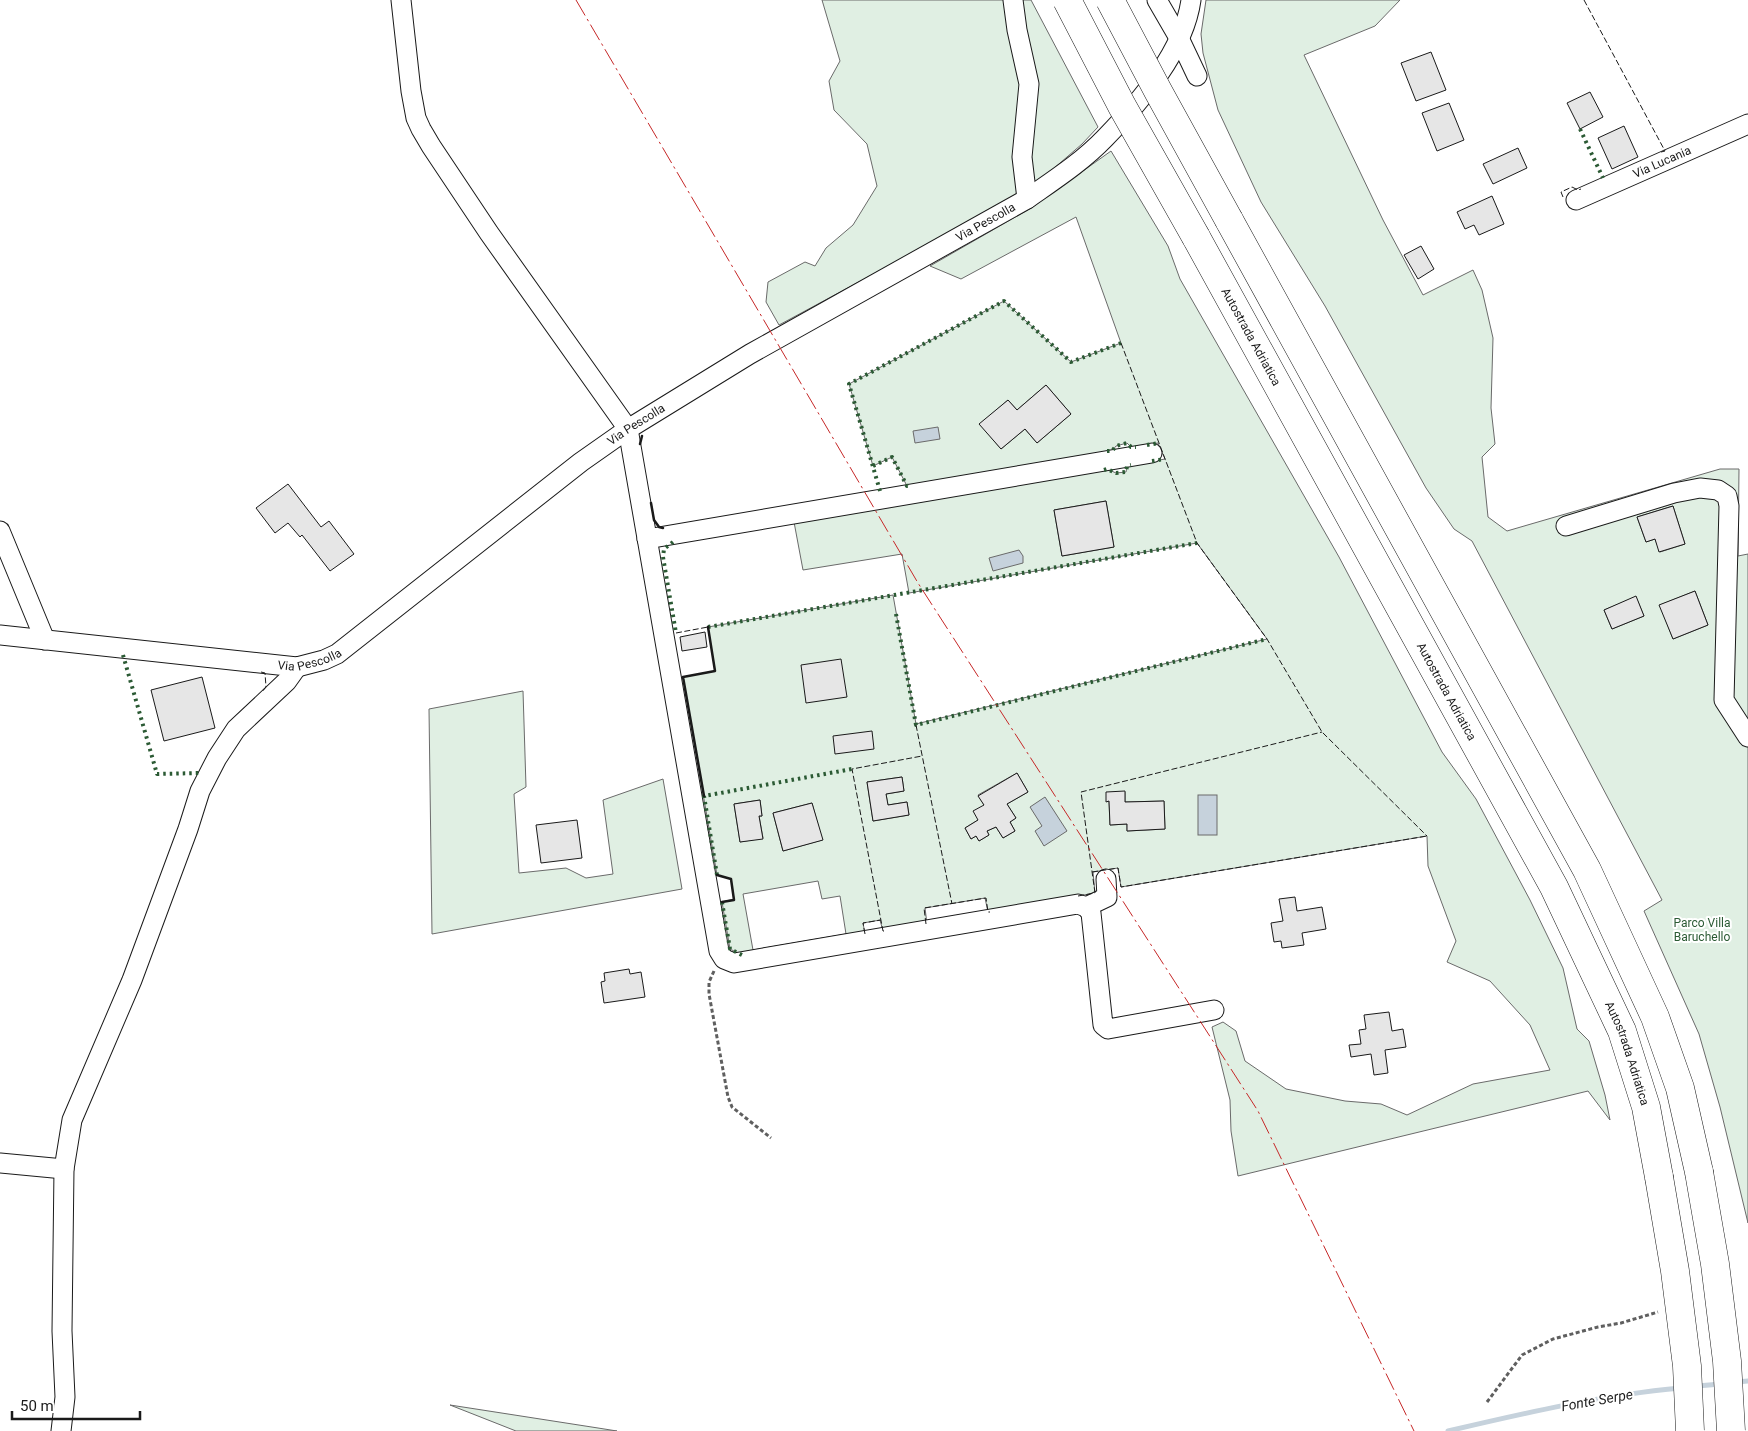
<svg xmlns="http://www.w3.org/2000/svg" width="1748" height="1431" font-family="Roboto,sans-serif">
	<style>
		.green { fill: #e0efe3; stroke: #6a6a6a; fill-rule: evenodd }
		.water { fill: #c6d2dc; stroke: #6a6a6a }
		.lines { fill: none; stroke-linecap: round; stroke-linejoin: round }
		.stream { stroke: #c6d2dc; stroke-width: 5 }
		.building { fill: #e6e6e6; stroke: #1a1a1a }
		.minor-casing { stroke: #1a1a1a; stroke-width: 21 }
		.highway-casing { stroke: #1a1a1a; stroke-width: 29 }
		.path { stroke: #5f5f5f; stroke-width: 3; stroke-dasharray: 4 2.5; stroke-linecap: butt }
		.minor { stroke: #fff; stroke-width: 19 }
		.highway { stroke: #fff; stroke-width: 28 }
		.highway-bridge-casing { stroke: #1a1a1a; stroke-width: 29; stroke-linecap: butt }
		.highway-bridge { stroke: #fff; stroke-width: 28 }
		.hedge { stroke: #2b5a34; stroke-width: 4; stroke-dasharray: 2.5 4; stroke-linecap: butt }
		.fence { stroke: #1a1a1a; stroke-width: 1; stroke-dasharray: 6 2.5; stroke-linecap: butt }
		.wall { stroke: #1a1a1a; stroke-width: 2.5 }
		.power { stroke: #c62828; stroke-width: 1; stroke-dasharray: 18 4 2.5 4; stroke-linecap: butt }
		.labels { text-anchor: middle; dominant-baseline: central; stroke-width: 4; stroke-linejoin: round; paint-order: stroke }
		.street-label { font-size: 12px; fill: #1a1a1a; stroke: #fff }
		.park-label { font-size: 12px; fill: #2b5a34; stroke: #fff }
		.water-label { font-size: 14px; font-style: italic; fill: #1a1a1a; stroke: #fff }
	</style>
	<rect width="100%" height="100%" fill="#fff"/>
	<g class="green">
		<path d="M822 0H1031L1098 127 1082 144 1045 176 1009 201 779 325 766 302 768 282 805 262 815 266 826 248 853 225 877 186 867 144 834 110 829 81 840 61Z"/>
		<path d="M1206 0H1400L1375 26 1304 55 1383 220 1423 295 1473 270 1482 290 1493 338 1491 408 1495 444 1482 457 1488 517 1507 531 1720 469H1739L1738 556 1748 554V1223L1720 1107 1699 1034 1644 911 1662 900 1472 541 1454 529 1426 488 1325 306 1261 202 1218 110 1203 53 1201 34ZM1673 506 1685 544 1660 552 1655 539 1646 542 1637 517ZM1695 591 1708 625 1673 639 1660 605ZM1636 597 1644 616 1612 629 1604 610Z"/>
		<path d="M1111 151 1168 246 1180 279 1339 557 1442 752 1476 799 1530 900 1563 968 1577 1029 1589 1041 1605 1095 1610 1120 1588 1091 1238 1176 1231 1131 1230 1100 1212 1027 1223 1022 1236 1031 1245 1061 1286 1089 1345 1101 1381 1104 1407 1115 1473 1084 1550 1070 1530 1025 1490 981 1447 962 1456 941 1428 866 1427 836 1121 887 1118 868 1093 872 1095 893 988 912 985 898 925 908 927 924 883 931 880 920 863 923 865 934 742 955 730 949 722 902 734 899 731 879 717 875 683 677 715 671 708 627 893 595 916 724 1267 639 1197 543 909 593 902 554 803 570 794 522 1107 469 1116 473 1126 472 1127 466 1165 459 1158 443 1131 447 1127 443 1116 446 1112 451 907 486 892 457 873 466 849 384 1004 301 1071 362 1121 343 1076 217 961 279 930 266 1031 208ZM1046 385 1071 414 1037 443 1025 429 1001 449 980 424 1008 400 1017 410ZM1106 501 1114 547 1062 556 1054 510ZM1017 773 1028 792 1007 804 1016 818 1010 822 1015 831 1003 838 996 827 987 831 989 835 979 841 976 836 971 839 965 828 978 820 984 805 978 795ZM902 777 904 791 886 794 888 805 907 802 909 815 873 821 867 782ZM1125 792V802L1164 801 1165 829 1127 831V824L1110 825 1109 801H1106ZM760 800 762 816H759L763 838 740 842 734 804ZM812 803 822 840 783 851 773 813ZM818 881 822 899 840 896 846 934 753 950 743 894Z"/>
		<path d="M523 691 526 787 514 794 519 873 566 868 586 878 613 874 603 800 663 779 682 889 432 934 429 709Z"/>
		<path d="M450 1405 598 1428 617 1431H516Z"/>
	</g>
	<g class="water">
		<path d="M938 427 940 439 915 443 913 431Z"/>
		<path d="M1019 550 1023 556V563L993 571 989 558Z"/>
		<rect x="1198" y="795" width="19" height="40"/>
		<path d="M1045 797 1067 831 1044 846 1035 831 1042 826 1030 807Z"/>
	</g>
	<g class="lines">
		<g class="stream">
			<path d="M1737 1382 1748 1381"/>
			<path d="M1697 1386 1721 1384"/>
			<path d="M1448 1431C1525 1413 1602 1395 1681 1388"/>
		</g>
	</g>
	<g class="building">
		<path d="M1431 52 1446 90 1416 101 1401 63Z"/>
		<path d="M1590 92 1603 117 1580 129 1567 103Z"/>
		<path d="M1449 103 1464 140 1437 151 1422 113Z"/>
		<path d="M1624 126 1638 157 1612 169 1598 138Z"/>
		<path d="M1518 148 1527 168 1493 184 1483 164Z"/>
		<path d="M1492 196 1504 224 1479 235 1474 225 1465 229 1457 212Z"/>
		<path d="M1421 246 1434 269 1418 279 1404 255Z"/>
		<path d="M1046 385 1071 414 1037 443 1025 429 1001 449 979 424 1008 400 1017 410Z"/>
		<path d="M288 484 321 527 329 521 354 554 330 571 302 535 300 537 288 523 275 533 256 508Z"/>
		<path d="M1106 501 1114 547 1062 556 1054 510Z"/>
		<path d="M1673 506 1685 544 1659 552 1655 539 1646 542 1637 517Z"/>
		<path d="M1695 591 1708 625 1673 639 1659 605Z"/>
		<path d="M1636 596 1644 616 1612 629 1604 610Z"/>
		<path d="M705 632 707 647 682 651 680 637Z"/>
		<path d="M841 659 847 697 806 703 801 665Z"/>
		<path d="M202 677 215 728 164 741 151 690Z"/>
		<path d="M872 731 874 749 835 754 833 736Z"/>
		<path d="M1017 773 1028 792 1007 804 1016 818 1010 822 1015 831 1003 838 996 827 987 831 989 835 979 841 976 836 971 839 965 828 978 820 973 811 984 805 978 796Z"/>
		<path d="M902 777 904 791 886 794 888 805 907 802 909 815 873 821 867 782Z"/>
		<path d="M1125 791V802L1164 801 1165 829 1127 831V824L1110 825 1109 801 1106 802V792Z"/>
		<path d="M760 800 762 816H759L763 839 740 842 734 804Z"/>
		<path d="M812 803 823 840 783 851 773 813Z"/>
		<path d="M577 820 582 858 541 863 536 825Z"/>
		<path d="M1295 897 1297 911 1322 907 1326 929 1302 933 1304 945 1282 948 1281 941 1274 942 1271 923 1283 921 1279 899Z"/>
		<path d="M629 969 630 974 641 972 645 997 604 1003 601 982 605 981 604 973Z"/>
		<path d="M1389 1012 1392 1031 1403 1029 1406 1047 1385 1050 1388 1073 1374 1075 1371 1054 1351 1057 1349 1045 1361 1044 1359 1030 1366 1029 1364 1015Z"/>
	</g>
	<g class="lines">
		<g class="minor-casing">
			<g id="minor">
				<path d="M401 0 411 91 416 118 421 129 431 146 489 233 628 429 719 951 724 959 734 963 1078 904 1086 907 1091 913 1103 1025 1108 1029 1214 1010"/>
				<path d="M1013 0 1017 30 1029 84 1022 157 1027 199"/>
				<path d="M1157 0 1179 38 1197 76"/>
				<path id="s1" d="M1576 200 1748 124"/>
				<path d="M1566 526 1674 493 1700 488 1718 490 1727 496 1729 506 1724 700 1748 737"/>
				<path d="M0 531 45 640"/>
				<path d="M647 539 1152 453"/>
				<path id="s2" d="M0 635 297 667 324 660 337 654 581 462 628 429 750 354 1027 199C1054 180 1082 162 1105 138 1140 102 1184 51 1191 0"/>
				<path d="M1086 907 1107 897 1106 879"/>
				<path d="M0 1163 64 1169"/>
				<path d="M61 1431 65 1397 62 1331 64 1169 72 1120 132 980 188 829 200 791 217 758 236 729 287 681 297 667"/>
			</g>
		</g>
		<g class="highway-casing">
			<g id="highway">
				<path d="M1229 220 1587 870 1655 1017 1680 1088 1699 1172"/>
				<path id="s3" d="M1196 237 1554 887 1622 1031 1646 1107 1659 1177"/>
			</g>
		</g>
		<g class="path">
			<path d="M714 971 709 982V994L728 1097 732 1107 771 1138"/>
			<path d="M1487 1402 1522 1355 1553 1339 1598 1327 1621 1323 1658 1312"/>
		</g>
		<use href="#minor" class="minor"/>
		<use href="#highway" class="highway"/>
		<g class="highway-bridge-casing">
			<g id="highway-bridge">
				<path d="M1067 0 1122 106 1196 237"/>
				<path d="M1110 0 1158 91 1229 220"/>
				<path d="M1699 1172 1715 1264 1727 1361 1731 1431"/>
				<path d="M1659 1177 1675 1271 1687 1366 1690 1431"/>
			</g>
		</g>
		<use href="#highway-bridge" class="highway-bridge"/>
		<g class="hedge">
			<path d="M1580 129 1603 178"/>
			<path d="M1147 445 1159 443"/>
			<path d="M1107 451H1112L1116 446 1127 443 1131 447H1136"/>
			<path d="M1152 461 1165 459"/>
			<path d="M873 466 892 457 907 486H911"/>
			<path d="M1104 470 1107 469 1116 473 1126 472 1127 466 1131 465"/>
			<path d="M880 491 849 384 1004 301 1071 362 1121 343"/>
			<path d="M673 542 664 549 663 557 676 633"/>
			<path d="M896 614 916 725 1267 639"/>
			<path d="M708 627 1197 543"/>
			<path d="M123 655 157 774 200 773"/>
			<path d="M717 875 704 796 852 769"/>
			<path d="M722 902 730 949 742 955"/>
		</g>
		<g class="fence">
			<path d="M1584 0 1665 151 1661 152"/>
			<path d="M1563 197 1561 192 1572 187 1578 190 1581 189"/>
			<path d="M1121 343 1197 543 1267 639 1322 732 1427 836"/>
			<path d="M676 633 708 627"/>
			<path d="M261 672 265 673 266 687 262 692"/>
			<path d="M916 725 952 904"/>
			<path d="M1092 872 1118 868 1121 887 1427 836"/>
			<path d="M1078 896 1095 893 1081 792 1322 732"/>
			<path d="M926 924 924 908 986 898 988 912H990"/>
			<path d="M884 931H883L852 769 922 756"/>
			<path d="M865 934 863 923 881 920"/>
		</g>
		<g class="wall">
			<path d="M640 444 642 436"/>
			<path d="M651 503 654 520 659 527 663 528"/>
			<path d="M704 796 683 677 715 671 708 627"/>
			<path d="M717 875 731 879 734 900 722 902"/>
		</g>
		<path class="power" d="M576 0 918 583 1258 1111 1414 1431"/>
	</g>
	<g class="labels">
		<g class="street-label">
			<text stroke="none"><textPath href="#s1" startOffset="94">Via Lucania</textPath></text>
			<text stroke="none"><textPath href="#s2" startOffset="1122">Via Pescolla</textPath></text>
			<text stroke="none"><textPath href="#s3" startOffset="114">Autostrada Adriatica</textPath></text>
			<text stroke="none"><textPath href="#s2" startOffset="718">Via Pescolla</textPath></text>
			<text stroke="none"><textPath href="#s2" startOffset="312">Via Pescolla</textPath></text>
			<text stroke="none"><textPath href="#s3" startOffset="519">Autostrada Adriatica</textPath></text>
			<text stroke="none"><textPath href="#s3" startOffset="924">Autostrada Adriatica</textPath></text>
		</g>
		<g class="park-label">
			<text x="1702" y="923">Parco Villa<tspan x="1702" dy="14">Baruchello</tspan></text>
		</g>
		<g class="water-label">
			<text transform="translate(1597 1400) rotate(-10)">Fonte Serpe</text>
		</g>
	</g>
	<path d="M12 1411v8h128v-8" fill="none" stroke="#1a1a1a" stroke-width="2.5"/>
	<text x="20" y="1411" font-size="15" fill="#1a1a1a" stroke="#ffffff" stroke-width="4" paint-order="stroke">50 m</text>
</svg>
